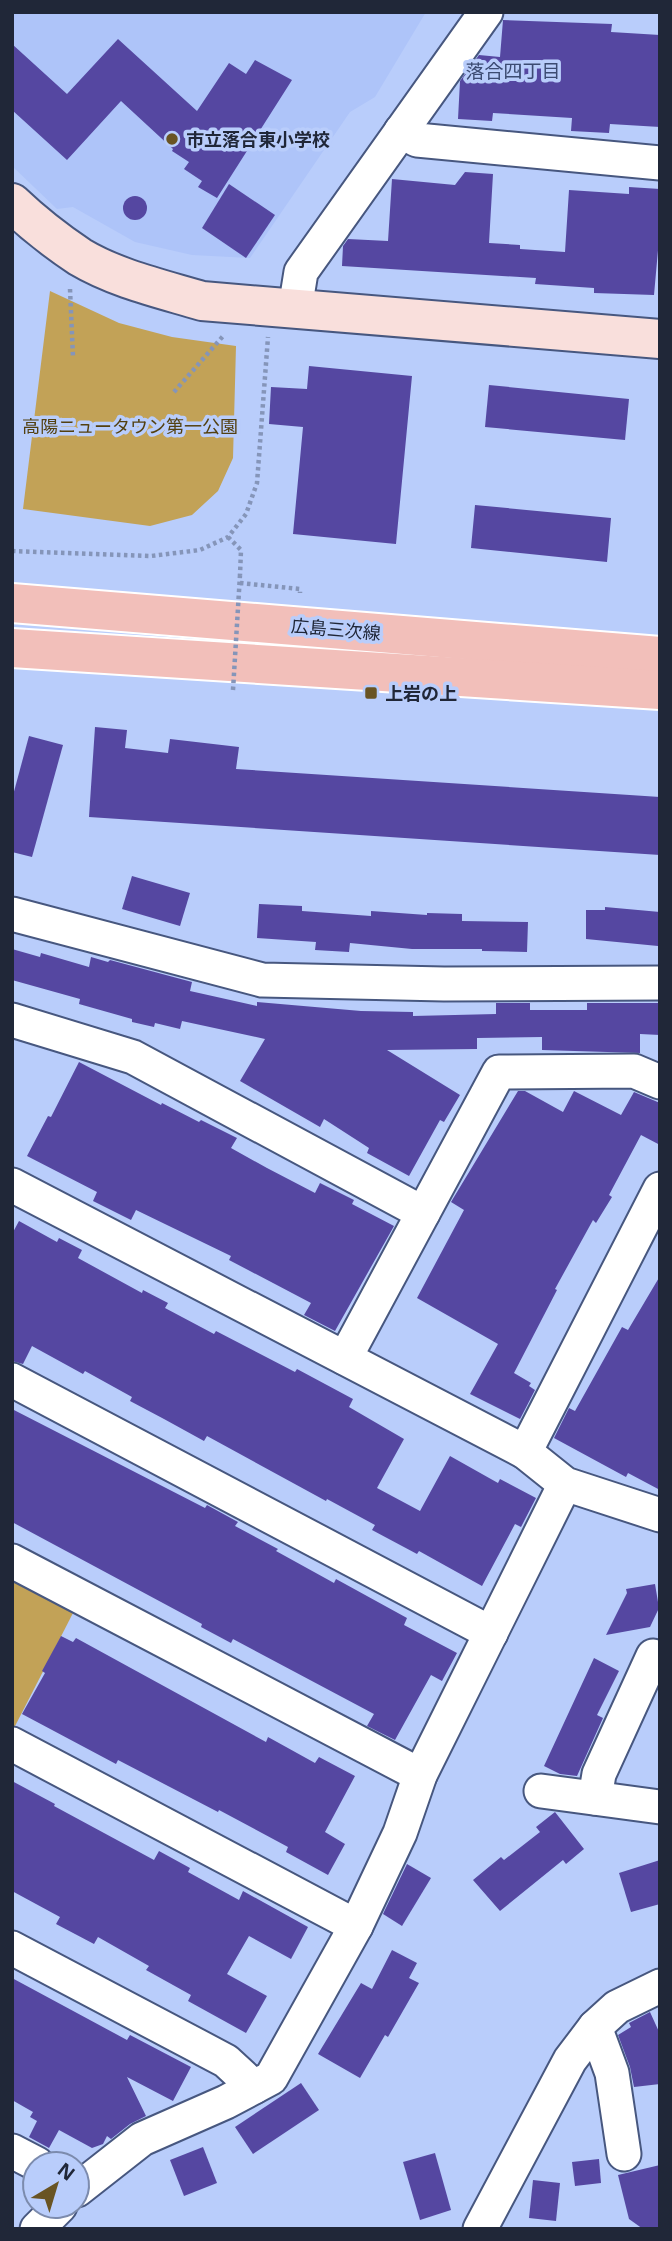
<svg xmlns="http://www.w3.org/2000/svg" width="672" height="2241" font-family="'Open Sans','Noto Sans JP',sans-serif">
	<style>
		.built { fill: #aec4f9 }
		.green { fill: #c2a257 }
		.building { fill: #5547a1 }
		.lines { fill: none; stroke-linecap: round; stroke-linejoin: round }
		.street-casing { stroke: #47577f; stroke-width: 37 }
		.secondary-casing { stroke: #47577f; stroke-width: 42 }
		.primary-casing { stroke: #fff; stroke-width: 42 }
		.path { stroke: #8595b9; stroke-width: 4.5; stroke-dasharray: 3.5 3.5; stroke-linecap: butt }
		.street { stroke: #fff; stroke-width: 33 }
		.secondary { stroke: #f9dfdc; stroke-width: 38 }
		.primary { stroke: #f2bfba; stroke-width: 38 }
		.path-bridge { stroke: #8595b9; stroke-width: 4.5; stroke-dasharray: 3.5 3.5; stroke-linecap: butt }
		.poi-dot { fill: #695423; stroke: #b9cdfb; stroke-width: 2.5 }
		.labels { text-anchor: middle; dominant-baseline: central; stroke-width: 7; stroke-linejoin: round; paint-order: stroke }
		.poi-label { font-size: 18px; font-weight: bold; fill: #202738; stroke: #b9cdfb; text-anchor: start }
		.park-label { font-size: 18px; fill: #534010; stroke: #b9cdfb }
		.street-label { font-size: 18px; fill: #202738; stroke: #b9cdfb }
		.neighbourhood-label { font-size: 19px; fill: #3c4b72; stroke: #b9cdfb }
	</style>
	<rect width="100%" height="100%" fill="#b9cdfb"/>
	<path class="built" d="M12 12H426L375 97 350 112 250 258 192 255 135 242 73 207 57 209 12 166Z"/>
	<g class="green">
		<path d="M50 291 119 323 172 337 236 346 233 458 218 491 192 515 150 526 23 509Z"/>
		<path d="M12 1581 73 1613 13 1730 12 1729Z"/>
	</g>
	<g class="building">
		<path d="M503 20 612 24 611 32 660 35V127L610 124 609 133 571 131 572 118 493 113 492 121 458 119 460 81 479 55 500 57Z"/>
		<path d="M118 39 197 111 229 63 246 74 255 60 292 80 217 198 198 187 202 181 184 169 189 162 172 151 173 149 121 101 67 160 12 110V44L67 94Z"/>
		<path d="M465 172 493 174 489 243 520 245V249L565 252 569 190 629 194V187L660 189V228L654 295 594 293V288L535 284 536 278 342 266 343 246 348 239 388 241 392 179 455 185Z"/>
		<path d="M229 184 275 215 246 258 202 228Z"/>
		<circle cx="135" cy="208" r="12"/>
		<path d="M309 366 412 376 396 544 293 534 303 427 269 424 271 387 307 389Z"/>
		<path d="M489 385 629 399 625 440 485 427Z"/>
		<path d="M475 505 611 518 607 562 471 548Z"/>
		<path d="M95 727 127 730 125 748 168 753 170 739 239 747 236 769 660 797V855L89 817Z"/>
		<path d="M29 736 63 745 32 857 12 852V799Z"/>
		<path d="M132 876 190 893 180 926 122 909Z"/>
		<path d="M259 904 302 906V911L371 916V911L427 915V913L462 914V921L528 922 527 952 482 951V949H412L350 943 349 952 315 950 316 942 257 938Z"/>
		<path d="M605 907 660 912 658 946 586 939V910H605Z"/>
		<path d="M12 949 40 957 41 953 89 967 91 957 108 962 110 960 192 982 190 991 257 1006V1002L361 1011 413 1012V1016L496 1014V1003H530V1010H587V1003H660V1035L640 1034V1053L542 1050V1037L477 1038V1049L387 1050 460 1095 444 1122 440 1120 409 1176 367 1153 369 1148 324 1119 320 1127 240 1081 265 1039 182 1021 180 1029 155 1023 154 1027 132 1022V1019L79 1004 80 999 12 980Z"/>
		<path d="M79 1062 161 1105 162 1103 199 1122 201 1120 237 1138 231 1148 267 1168 315 1193 320 1183 354 1200 352 1204 394 1226 335 1331 304 1315 311 1303 229 1260 231 1256 136 1210 131 1220 93 1201 97 1192 27 1156 48 1116 51 1117Z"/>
		<path d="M518 1091H525L563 1112 574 1091 621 1115 634 1092 660 1103V1145L641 1135 609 1195 612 1197 596 1223 593 1220 555 1289 557 1290 514 1373 531 1383 529 1386 535 1390 520 1419 470 1394 498 1344 417 1298 464 1210 451 1202Z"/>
		<path d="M19 1221 57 1242 59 1238 82 1250 78 1258 142 1293 143 1290 168 1303 165 1308 214 1334 216 1331 295 1372 297 1369 353 1399 349 1407 404 1439 377 1488 420 1511 450 1456 498 1483 500 1479 536 1498 521 1527 515 1524 482 1586 419 1551 417 1554 372 1530 375 1525 327 1499 326 1501 207 1436 204 1441 164 1419 130 1401 132 1397 85 1371 83 1374 32 1346 23 1364 12 1361V1234Z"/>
		<path d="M660 1276V1490L628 1473 626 1477 554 1438 569 1408 575 1411 622 1327 628 1330Z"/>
		<path d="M12 1409 205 1508 207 1505 238 1522 235 1526 278 1549 276 1551 334 1583 336 1579 407 1618 404 1625 457 1653 442 1681 431 1675 395 1740 367 1726 374 1714 233 1639 231 1643 201 1627 202 1624 12 1522Z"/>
		<path d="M655 1584 659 1608 650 1627 606 1635 627 1593 626 1589Z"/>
		<path d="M61 1636 73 1642 76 1638 266 1742 268 1737 315 1763 319 1757 355 1776 325 1832 345 1844 328 1875 286 1852 288 1847 219 1810 218 1812 118 1760 116 1764 22 1714 45 1673 42 1671Z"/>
		<path d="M594 1658 619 1671 597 1715 603 1718 577 1776 560 1774 544 1766Z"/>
		<path d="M12 1781 55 1804 54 1806 154 1860 159 1851 190 1868 188 1872 239 1900 243 1891 308 1927 291 1959 249 1936 227 1974 267 1996 246 2033 188 2001 191 1995 146 1970 149 1966 98 1937 94 1944 56 1924 60 1917 12 1891Z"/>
		<path d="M555 1812 584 1849 566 1864 563 1860 500 1911 473 1880 501 1857 504 1860 540 1832 536 1827Z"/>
		<path d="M660 1860V1904L631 1912 619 1873Z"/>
		<path d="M407 1864 431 1878 402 1926 383 1914Z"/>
		<path d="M392 1950 417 1963 409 1978 419 1983 388 2037 385 2035 360 2078 318 2054 361 1983 372 1989Z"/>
		<path d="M12 1978 127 2040 130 2035 191 2067 173 2101 127 2077 146 2116 130 2124 111 2139 107 2136 103 2144 92 2148 59 2130 49 2148 29 2137 37 2121 30 2117 33 2112 12 2100Z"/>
		<path d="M650 2012 660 2034V2084L634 2087 630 2067 618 2035 631 2027 629 2023Z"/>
		<path d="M301 2083 319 2110 253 2154 235 2127Z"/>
		<path d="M203 2147 217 2183 184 2196 170 2160Z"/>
		<path d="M435 2153 451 2210 420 2220 403 2162Z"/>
		<path d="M599 2159 601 2183 575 2186 572 2162Z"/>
		<path d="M660 2165V2229H643L629 2219 618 2175Z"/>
		<path d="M533 2180 560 2183 556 2221 529 2218Z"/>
	</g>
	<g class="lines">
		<g class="street-casing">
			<g id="street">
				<path d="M401 131 417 140 660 163"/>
				<path d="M295 309 301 272 486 12"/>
				<path d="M12 914 262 980 444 984 660 983"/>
				<path d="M12 1020 133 1057 423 1213"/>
				<path d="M12 1185 525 1452 565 1484 660 1515"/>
				<path d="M345 1358 499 1072 634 1071 660 1082"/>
				<path d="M12 1380 491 1633"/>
				<path d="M525 1452 660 1189"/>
				<path d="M12 1561 420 1775"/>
				<path d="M12 1744 356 1926"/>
				<path d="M541 1791 660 1807"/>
				<path d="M595 1798 599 1774 653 1656"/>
				<path d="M12 1948 226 2061 254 2087"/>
				<path d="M595 2027 612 2073 624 2154"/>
				<path d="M12 2151 37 2164"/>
				<path d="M77 2190 142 2139 226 2102 271 2078 356 1926 400 1833 420 1775 565 1484"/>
				<path d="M37 2229 60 2206"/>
				<path d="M480 2229 570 2060 595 2027 617 2007 660 1986"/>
			</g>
		</g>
		<g class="secondary-casing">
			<path id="secondary" d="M12 203C33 223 56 241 80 257 117 279 162 289 202 301L660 339"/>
		</g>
		<g class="primary-casing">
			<g id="primary">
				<path d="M12 603 660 656"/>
				<path d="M12 648 660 690"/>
			</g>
		</g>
		<g class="path">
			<path d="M70 289 73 357"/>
			<path d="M174 392 224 335"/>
			<path d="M228 537 241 550 240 575"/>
			<path d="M12 551 151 556 200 550 228 537 246 514 257 483 268 337"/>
			<path d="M240 583 300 589V593"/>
		</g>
		<use href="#street" class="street"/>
		<use href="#secondary" class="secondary"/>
		<use href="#primary" class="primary"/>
		<path class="path-bridge" d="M233 690 240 575"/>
	</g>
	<g class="poi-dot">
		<circle cx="172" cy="139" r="7"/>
		<rect x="364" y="686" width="14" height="14" rx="3.5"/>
	</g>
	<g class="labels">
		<g class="poi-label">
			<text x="186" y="139">市立落合東小学校</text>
			<text x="385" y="693">上岩の上</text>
		</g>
		<g class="park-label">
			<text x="130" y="426">高陽ニュータウン第一公園</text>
		</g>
		<g class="street-label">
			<text transform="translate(336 629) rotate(5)">広島三次線</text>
		</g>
		<g class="neighbourhood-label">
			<text x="513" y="71">落合四丁目</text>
		</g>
	</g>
	<rect width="672" height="2241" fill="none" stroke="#202738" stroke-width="28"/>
	<g transform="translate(56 2185) rotate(38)"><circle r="33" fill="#b9cdfb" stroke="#7c8bad" stroke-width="2"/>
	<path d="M0-5L12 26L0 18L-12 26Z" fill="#695423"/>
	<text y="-10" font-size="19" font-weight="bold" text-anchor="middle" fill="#202738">N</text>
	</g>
</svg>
